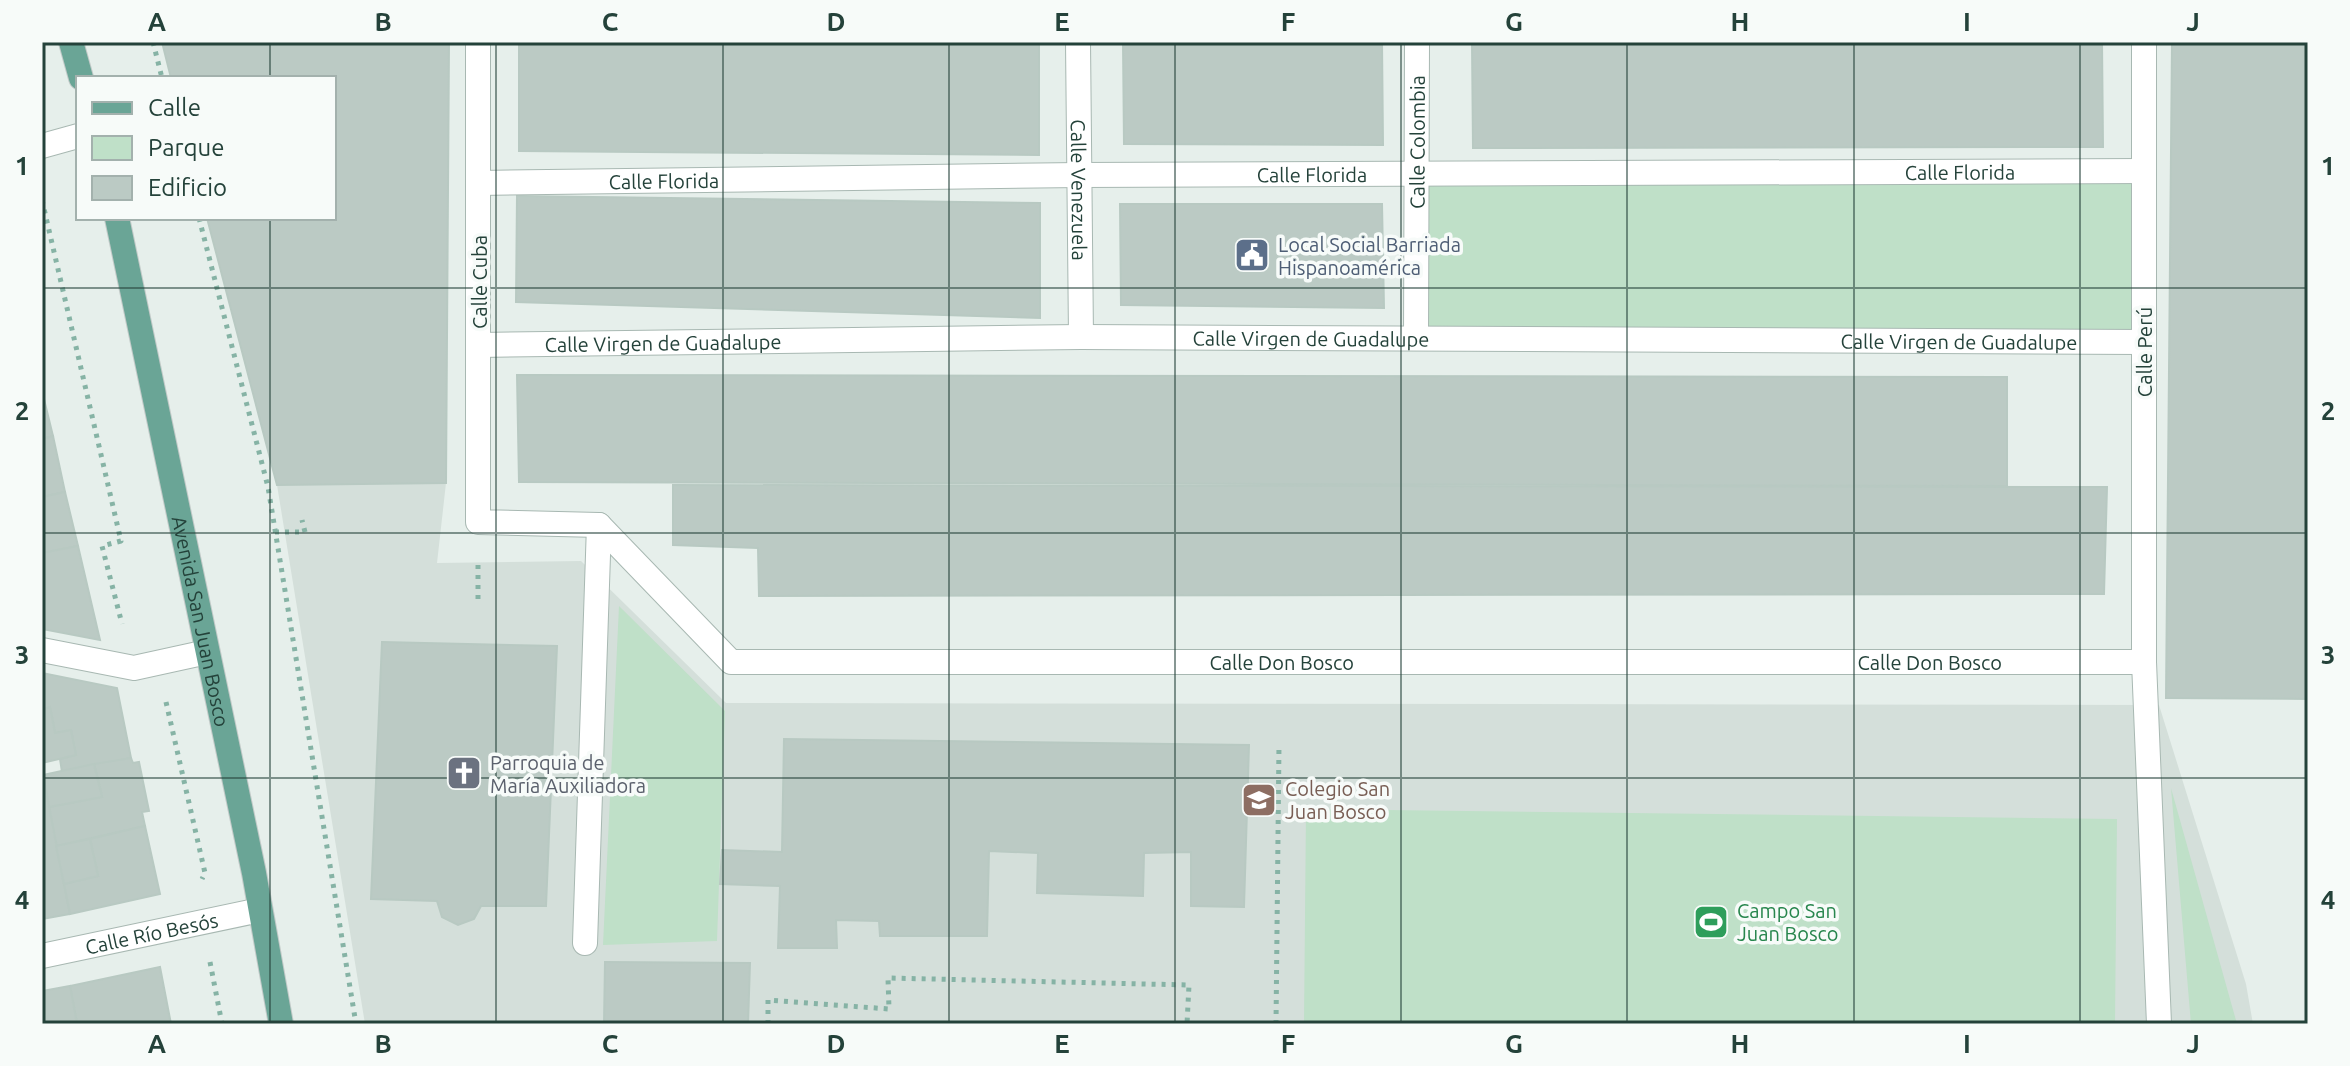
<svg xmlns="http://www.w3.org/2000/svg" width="2350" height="1066" font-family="Ubuntu,sans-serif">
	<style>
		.built { fill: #d4dfda }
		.green { fill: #bfe0c8 }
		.building { fill: #bbcac4; stroke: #b8c9c2; stroke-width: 2 }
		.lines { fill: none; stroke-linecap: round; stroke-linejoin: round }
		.minor-casing { stroke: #a8b8b2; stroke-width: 26 }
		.major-casing { stroke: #c2cac8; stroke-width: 26 }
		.path { stroke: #86b3a5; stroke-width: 5; stroke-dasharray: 4 6; stroke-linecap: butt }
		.minor { stroke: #fff; stroke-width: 24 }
		.major { stroke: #6aa596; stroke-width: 24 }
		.grid { fill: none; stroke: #24423a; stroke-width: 2; stroke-opacity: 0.55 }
		.labels { text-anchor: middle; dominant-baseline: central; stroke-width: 7; stroke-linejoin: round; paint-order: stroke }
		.street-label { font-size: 20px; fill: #24423a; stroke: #f7fbf9 }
		.service-label { font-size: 20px; fill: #4e5e75; stroke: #f7fbf9; text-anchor: start }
		.worship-label { font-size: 20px; fill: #5b616d; stroke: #f7fbf9; text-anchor: start }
		.education-label { font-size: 20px; fill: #785e54; stroke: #f7fbf9; text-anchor: start }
		.leisure-label { font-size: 20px; fill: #27864d; stroke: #f7fbf9; text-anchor: start }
		.neatline { fill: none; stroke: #24423a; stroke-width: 3 }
		.grid-label { font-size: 26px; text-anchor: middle; font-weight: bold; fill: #24423a }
	</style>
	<rect width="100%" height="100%" fill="#e6efeb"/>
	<path class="built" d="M446 483 437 563 581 561 726 703 2159 705 2246 984 2253 1024H365L277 485Z"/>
	<g class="green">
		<path d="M2144 171 2143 342 1416 338 1417 173Z"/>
		<path d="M619 606 725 711 717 941 603 945Z"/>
		<path d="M2171 788 2237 1024H2191Z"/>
		<path d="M1306 809 2117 819 2115 1024H1304Z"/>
	</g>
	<g class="building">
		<path d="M162 42H449L446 483 277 485 207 218H334V78H171Z"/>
		<path d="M519 42H1039V155L519 151Z"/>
		<path d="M1123 42H1382L1383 145 1124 144Z"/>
		<path d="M1472 42H2102L2103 147 1473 148Z"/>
		<path d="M2172 42H2308V699L2166 698Z"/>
		<path d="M517 196 1040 203V318L516 302Z"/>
		<path d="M1120 204H1382L1384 308 1121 305Z"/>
		<path d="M517 375 2007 377V486L519 482Z"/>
		<path d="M42 391 53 436 42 439Z"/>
		<path d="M53 436 65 492 42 497V439Z"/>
		<path d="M673 485 2107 487 2104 594 759 596 758 548 673 545Z"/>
		<path d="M65 492 78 546 42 553V497Z"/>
		<path d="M78 546 100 640 42 629V553Z"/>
		<path d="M382 642 557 646 546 906H481L474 919 458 925 442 917 437 901 371 899Z"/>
		<path d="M42 673 117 688 131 758 62 772 60 759 76 755 71 730 55 733 50 707 42 710Z"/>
		<path d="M50 707 55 733 71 730 76 755 42 763V710Z"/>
		<path d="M784 739 1249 745 1244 907 1191 906V852L1144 853 1143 896 1037 893 1038 853 989 851 987 936H880L879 921 836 920 837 948H778L780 886 720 884 722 850 782 852Z"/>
		<path d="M131 758 133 763 139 762 149 811 142 812 145 826 56 846 49 807 102 797 94 764Z"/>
		<path d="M94 764 102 797 49 807 43 775Z"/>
		<path d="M44 781 70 914 42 919V782Z"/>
		<path d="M145 826 160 894 70 914 64 884 98 876 90 839Z"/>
		<path d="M90 839 98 876 64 884 56 846Z"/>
		<path d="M605 962 750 963 748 1024H604Z"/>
		<path d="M160 967 171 1024H77L70 986Z"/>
		<path d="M70 986 77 1024H42V991Z"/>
	</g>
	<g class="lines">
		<g class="minor-casing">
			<g id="minor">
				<path id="s1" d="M478 42V522L599 525 731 662H2144"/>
				<path id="s2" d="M1078 42 1081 337"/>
				<path d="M2144 42V662L2159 1024"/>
				<path d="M42 146 78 136"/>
				<path id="s3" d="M478 183 1080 175 2144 171"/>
				<path id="s4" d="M1416 338 1417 42"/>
				<path id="s5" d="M479 345 1081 337 2143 342"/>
				<path d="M42 650 134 668 207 652"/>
				<path d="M585 943 599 525"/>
				<path id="s6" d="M42 956 260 910"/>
			</g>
		</g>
		<g class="major-casing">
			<g id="major">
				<path d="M71 42 81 78"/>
				<path id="s7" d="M117 218 254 873 281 1024"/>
			</g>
		</g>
		<g class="path">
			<path d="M153 42 162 78"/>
			<path d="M42 200 121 541 102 546 122 624"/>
			<path d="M199 218 268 487 356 1024"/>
			<path d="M275 532H305L302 520"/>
			<path d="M478 599V563"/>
			<path d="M166 702 205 873 202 879"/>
			<path d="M210 962 222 1024"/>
			<path d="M768 1024V1000L889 1009 888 978 1189 985 1187 1024"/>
			<path d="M1276 1024 1279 744"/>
		</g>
		<use href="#minor" class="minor"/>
		<use href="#major" class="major"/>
	</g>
	<path class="grid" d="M270 42V78M496 42V1024M723 42V1024M949 42V1024M1175 42V1024M1401 42V1024M1627 42V1024M1854 42V1024M2080 42V1024M270 218V1024M42 288H2308M42 533H2308M42 778H2308"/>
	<defs>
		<g id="civic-square" transform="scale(1.8)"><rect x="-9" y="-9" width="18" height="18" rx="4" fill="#5c6f8a" stroke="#f7fbf9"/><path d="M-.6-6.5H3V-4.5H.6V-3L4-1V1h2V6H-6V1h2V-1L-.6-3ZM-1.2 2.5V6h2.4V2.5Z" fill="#fff"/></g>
		<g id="church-square" transform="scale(1.8)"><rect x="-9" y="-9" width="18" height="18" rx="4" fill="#6b7280" stroke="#f7fbf9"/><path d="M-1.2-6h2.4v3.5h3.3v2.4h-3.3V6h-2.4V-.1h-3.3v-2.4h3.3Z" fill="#fff"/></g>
		<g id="school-square" transform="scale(1.8)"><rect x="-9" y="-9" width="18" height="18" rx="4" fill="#8d6e63" stroke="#f7fbf9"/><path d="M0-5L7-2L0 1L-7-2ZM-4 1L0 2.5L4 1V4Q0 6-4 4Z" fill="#fff"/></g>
		<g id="stadium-square" transform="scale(1.8)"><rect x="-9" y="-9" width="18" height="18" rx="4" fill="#2e9e5b" stroke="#f7fbf9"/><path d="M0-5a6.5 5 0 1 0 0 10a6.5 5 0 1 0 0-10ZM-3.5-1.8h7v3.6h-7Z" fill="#fff"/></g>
	</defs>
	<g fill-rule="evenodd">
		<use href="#civic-square" x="1252" y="255"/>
		<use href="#church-square" x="464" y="773"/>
		<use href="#school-square" x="1259" y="800"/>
		<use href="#stadium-square" x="1711" y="922"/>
	</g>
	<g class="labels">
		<g class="street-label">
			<text stroke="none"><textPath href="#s4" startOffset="196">Calle Colombia</textPath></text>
			<text stroke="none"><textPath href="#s3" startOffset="1482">Calle Florida</textPath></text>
			<text stroke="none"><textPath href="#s3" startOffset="834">Calle Florida</textPath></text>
			<text stroke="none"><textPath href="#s3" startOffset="186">Calle Florida</textPath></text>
			<text stroke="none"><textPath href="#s2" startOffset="148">Calle Venezuela</textPath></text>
			<text transform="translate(479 282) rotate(-90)">Calle Cuba</text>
			<text stroke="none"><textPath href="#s5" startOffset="832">Calle Virgen de Guadalupe</textPath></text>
			<text stroke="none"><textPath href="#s5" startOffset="1480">Calle Virgen de Guadalupe</textPath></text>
			<text stroke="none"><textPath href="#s5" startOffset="184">Calle Virgen de Guadalupe</textPath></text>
			<text transform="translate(2144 352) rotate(-90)">Calle Perú</text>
			<text stroke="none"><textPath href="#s7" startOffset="412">Avenida San Juan Bosco</textPath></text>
			<text stroke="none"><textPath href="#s1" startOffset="1342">Calle Don Bosco</textPath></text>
			<text stroke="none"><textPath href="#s1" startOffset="1990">Calle Don Bosco</textPath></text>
			<text stroke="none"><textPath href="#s6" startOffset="112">Calle Río Besós</textPath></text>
		</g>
		<g class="service-label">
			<text x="1278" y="244">Local Social Barriada<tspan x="1278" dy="23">Hispanoamérica</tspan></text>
		</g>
		<g class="worship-label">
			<text x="490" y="762">Parroquia de<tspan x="490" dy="23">María Auxiliadora</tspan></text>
		</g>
		<g class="education-label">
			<text x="1285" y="788">Colegio San<tspan x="1285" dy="23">Juan Bosco</tspan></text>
		</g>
		<g class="leisure-label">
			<text x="1737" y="910">Campo San<tspan x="1737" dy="23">Juan Bosco</tspan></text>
		</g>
	</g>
	<rect width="2350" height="1066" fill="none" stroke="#f7fbf9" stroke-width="88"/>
	<rect x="76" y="76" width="260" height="144" fill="#f7fbf9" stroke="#a3b1ad" stroke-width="2"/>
	<rect x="92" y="102" width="40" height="12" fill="#6aa596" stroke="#a3b1ad" stroke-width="2"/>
	<text x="148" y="116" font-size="24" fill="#24423a">Calle</text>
	<rect x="92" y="136" width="40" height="24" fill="#bfe0c8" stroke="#a3b1ad" stroke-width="2"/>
	<text x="148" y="156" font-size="24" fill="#24423a">Parque</text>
	<rect x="92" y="176" width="40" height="24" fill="#bbcac4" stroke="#a3b1ad" stroke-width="2"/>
	<text x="148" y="196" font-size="24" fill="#24423a">Edificio</text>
	<rect x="44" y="44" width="2262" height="978" class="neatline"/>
	<g class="grid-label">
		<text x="157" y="31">A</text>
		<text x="383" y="31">B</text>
		<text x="610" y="31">C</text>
		<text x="836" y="31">D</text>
		<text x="1062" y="31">E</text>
		<text x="1288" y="31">F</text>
		<text x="1514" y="31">G</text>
		<text x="1740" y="31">H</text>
		<text x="1967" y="31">I</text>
		<text x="2193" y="31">J</text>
		<text x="22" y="175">1</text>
		<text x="2328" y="175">1</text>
		<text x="22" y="420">2</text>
		<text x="2328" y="420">2</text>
		<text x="22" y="664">3</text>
		<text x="2328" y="664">3</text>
		<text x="22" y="909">4</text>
		<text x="2328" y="909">4</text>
		<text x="157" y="1053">A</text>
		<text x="383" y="1053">B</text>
		<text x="610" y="1053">C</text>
		<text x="836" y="1053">D</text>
		<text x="1062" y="1053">E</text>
		<text x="1288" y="1053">F</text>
		<text x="1514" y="1053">G</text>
		<text x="1740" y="1053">H</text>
		<text x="1967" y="1053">I</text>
		<text x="2193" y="1053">J</text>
	</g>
</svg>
